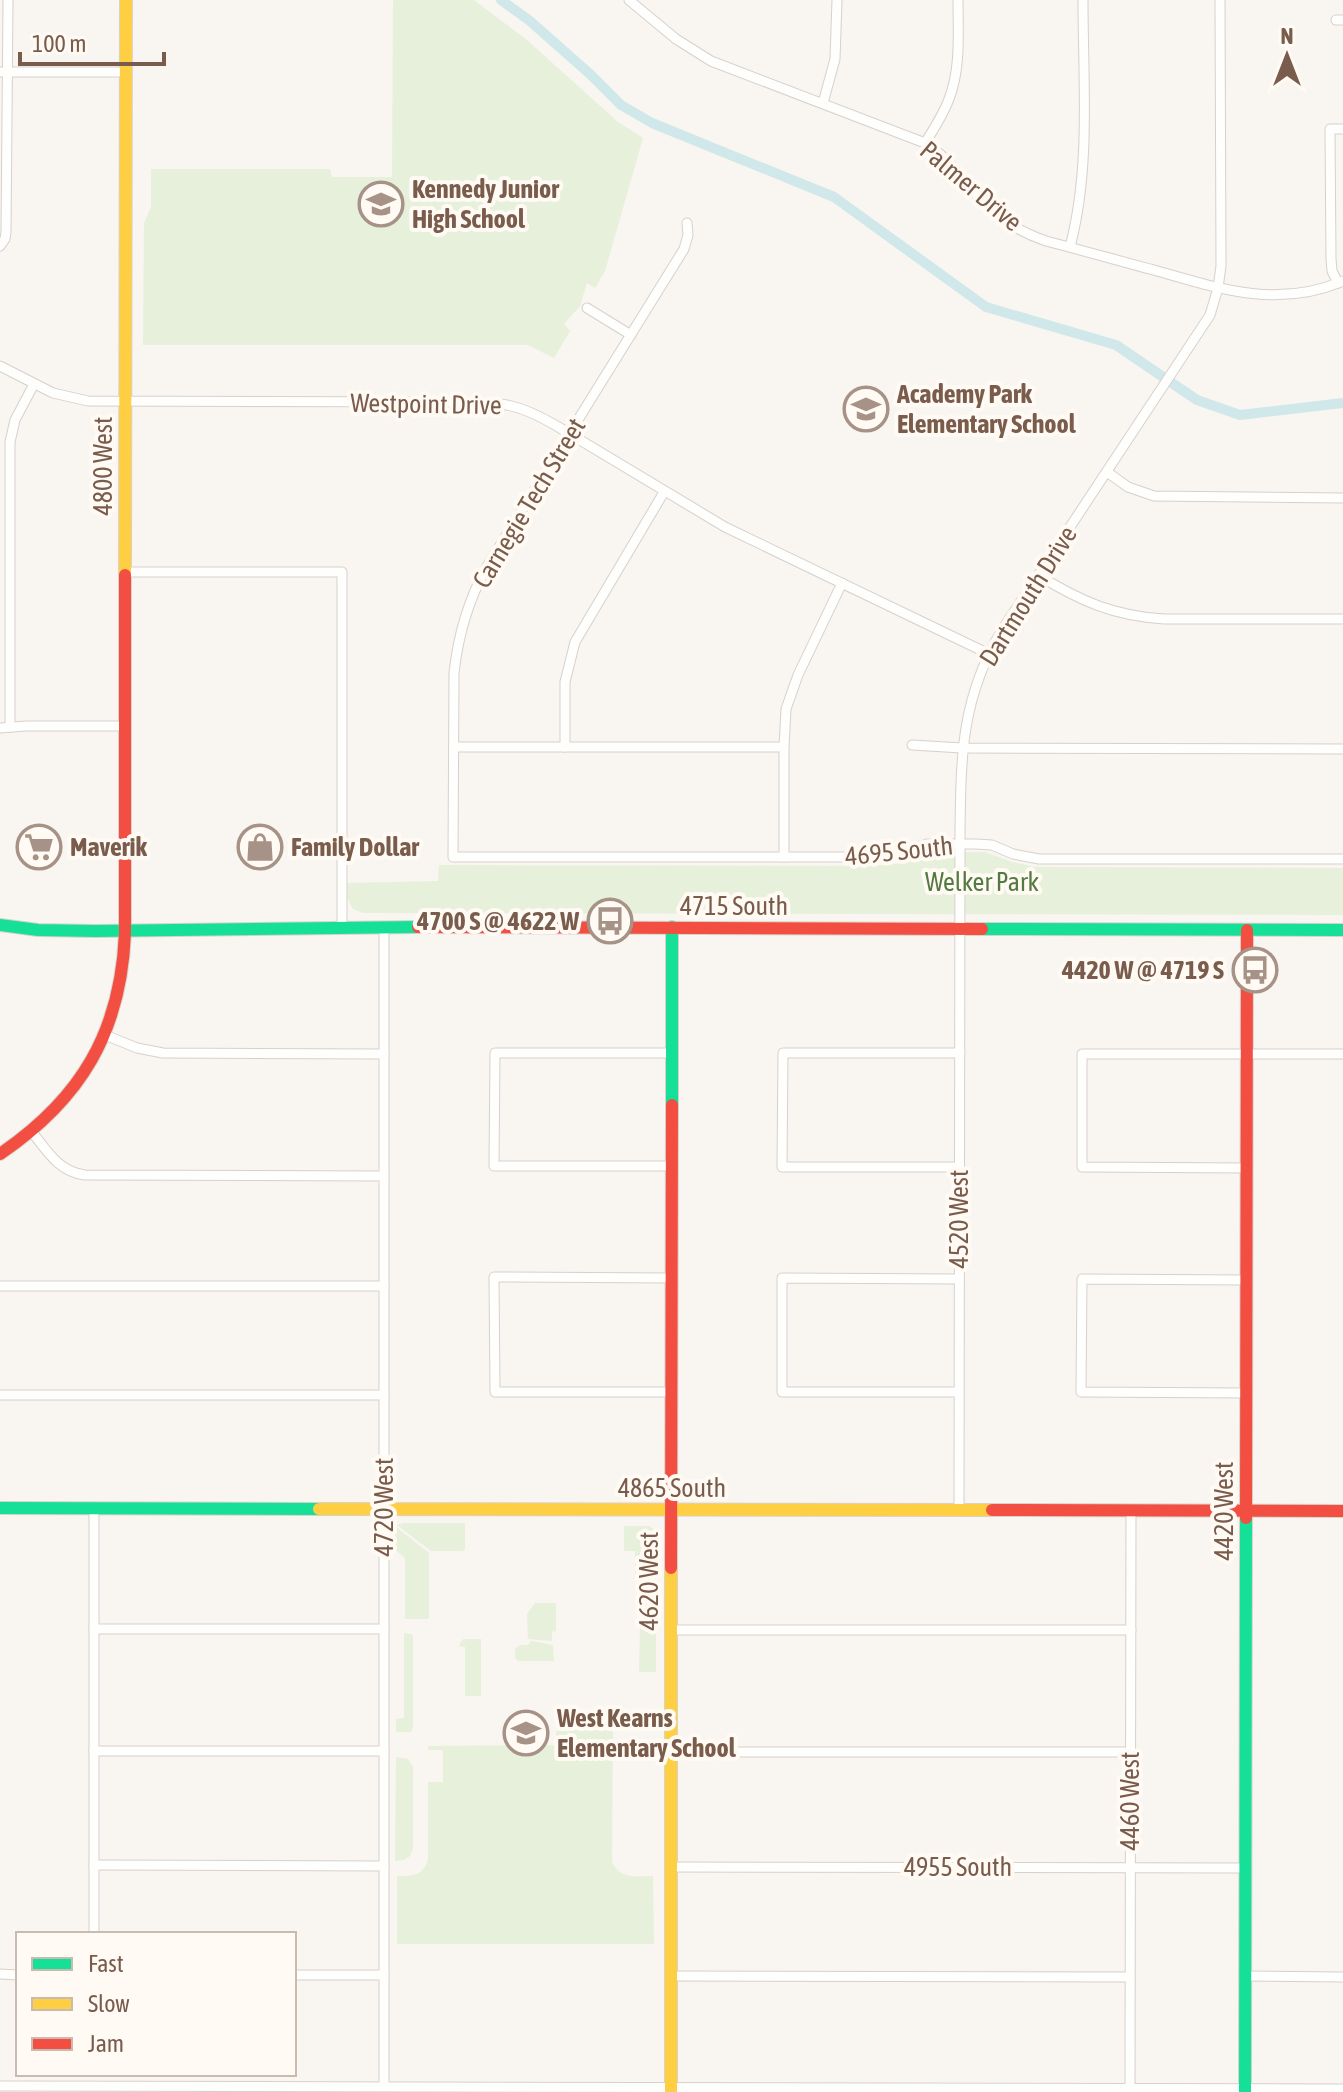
<svg xmlns="http://www.w3.org/2000/svg" width="1343" height="2092" font-family="'Asap Condensed',sans-serif">
	<style>
		.green { fill: #e7f0db }
		.lines { fill: none; stroke-linecap: round; stroke-linejoin: round }
		.canal { stroke: #d0e8ea; stroke-width: 10 }
		.street-casing { stroke: #d7d1cb; stroke-width: 11 }
		.fast-casing { stroke: #d9d2cb; stroke-width: 14 }
		.slow-casing { stroke: #d9d2cb; stroke-width: 14 }
		.jam-casing { stroke: #d9d2cb; stroke-width: 14 }
		.street { stroke: #fefefd; stroke-width: 9 }
		.fast { stroke: #16e098; stroke-width: 12 }
		.slow { stroke: #ffcf43; stroke-width: 12 }
		.jam { stroke: #f24e42; stroke-width: 12 }
		.labels { text-anchor: middle; dominant-baseline: central; stroke-width: 8; stroke-linejoin: round; paint-order: stroke }
		.street-label { font-size: 26px; fill: #7a5c4d; stroke: #fffaf3 }
		.poi-label { font-size: 26px; font-weight: bold; fill: #7a5c4d; stroke: #fffaf3; text-anchor: start }
		.park-label { font-size: 26px; fill: #537a41; stroke: #fffaf3 }
	</style>
	<rect width="100%" height="100%" fill="#f9f5f0"/>
	<g class="green">
		<path d="M393 0H474L527 40 618 122 643 138 605 271 595 288 587 283 580 306 564 324 570 331 554 358 528 345H143L144 223 151 207V169H330L332 177H392Z"/>
		<path d="M985 852 1012 862 1035 867 1343 868V915L363 913 353 909 347 898V883L438 881 439 865 873 866 896 864 930 853Z"/>
		<path d="M404 1523H465V1549L463 1551H431L397 1525Z"/>
		<path d="M624 1526H649L656 1531V1578H635V1551H624Z"/>
		<path d="M396 1527 429 1553V1617L427 1619H405V1558L394 1549Z"/>
		<path d="M641 1587H656V1672H639Z"/>
		<path d="M535 1603H556V1631L552 1632V1641L528 1639 527 1614Z"/>
		<path d="M404 1633 411 1634 413 1636V1728L411 1732H396V1719L404 1718Z"/>
		<path d="M463 1639H481V1696H465V1647L459 1646Z"/>
		<path d="M531 1641 553 1645 554 1661H518L515 1658V1649L520 1645H528Z"/>
		<path d="M575 1721H613L612 1862C620 1880 637 1876 653 1876L654 1944H397V1876C412 1876 424 1876 428 1859V1782H443V1750H428V1746L556 1745V1731H570Z"/>
		<path d="M396 1757 408 1759 413 1767V1848L410 1856 404 1860 395 1861Z"/>
	</g>
	<g class="lines">
		<path class="canal" d="M501 0 530 21 591 75 621 105 652 123 834 197 986 307 1116 345 1197 400 1240 415 1343 403"/>
		<g class="street-casing">
			<g id="street">
				<path d="M629 0 676 39 711 61 925 143C953 160 968 189 991 210 1008 225 1026 234 1046 241 1085 251 1123 262 1161 272 1223 290 1280 308 1343 281"/>
				<path d="M1336 20H1343"/>
				<path d="M1 72H126"/>
				<path d="M823 103 835 59 837 0"/>
				<path d="M925 143C934 129 943 115 949 99 961 68 958 33 958 0"/>
				<path d="M687 223 688 235 684 249 486 568C468 601 458 636 454 673L453 857H881L895 855 927 844H976L992 845 1013 854 1039 859H1343"/>
				<path d="M0 246 5 239 6 232 8 0"/>
				<path d="M1070 247C1091 167 1083 82 1083 0"/>
				<path d="M1338 283 1332 271 1331 259 1330 129H1343"/>
				<path d="M587 308 631 335"/>
				<path d="M0 366 53 393 88 401 461 402C504 403 517 403 555 425L725 527 989 654"/>
				<path d="M1107 472 1128 487 1154 496 1343 498"/>
				<path d="M125 572H342V928"/>
				<path d="M1038 575C1080 601 1114 616 1164 619H1343"/>
				<path d="M10 727V442L15 420 34 384"/>
				<path d="M0 728 26 726H125"/>
				<path d="M912 745 962 748 1343 749"/>
				<path d="M454 747H784"/>
				<path d="M565 747V682L575 642 664 492"/>
				<path d="M784 857V747L786 709 798 675 842 583"/>
				<path d="M105 1035 137 1048 163 1053 384 1054"/>
				<path d="M671 1053H495L494 1166H671"/>
				<path d="M32 1132C47 1151 59 1172 85 1175L384 1176"/>
				<path d="M959 1167H782L783 1053H960"/>
				<path d="M1247 1168 1082 1167V1054H1343"/>
				<path d="M0 1286H384"/>
				<path d="M671 1392H495L494 1277 671 1278"/>
				<path d="M959 1392H782V1278L959 1279"/>
				<path d="M1247 1393 1081 1392 1082 1279 1247 1280"/>
				<path d="M0 1395H384"/>
				<path d="M959 1511 960 832C961 756 961 698 1002 630L1210 315 1218 288 1221 266 1220 0"/>
				<path d="M94 1629H384"/>
				<path d="M671 1630H1131"/>
				<path d="M94 1751H384"/>
				<path d="M671 1752H1131"/>
				<path d="M94 1865 384 1866"/>
				<path d="M671 1867 1246 1868"/>
				<path d="M94 1934V1508"/>
				<path d="M0 1974 18 1975"/>
				<path d="M294 1975H384"/>
				<path d="M671 1976 1130 1977"/>
				<path d="M1246 1976 1343 1977"/>
				<path d="M0 2086 1343 2089"/>
				<path d="M384 2086V927"/>
				<path d="M1130 2091 1131 1511"/>
			</g>
		</g>
		<g class="fast-casing">
			<g id="fast">
				<path d="M0 925 38 930 95 931 418 927"/>
				<path d="M982 929 1343 930"/>
				<path d="M672 1105V927"/>
				<path d="M0 1508 319 1509"/>
				<path d="M1245 2092 1246 1518"/>
			</g>
		</g>
		<g class="slow-casing">
			<g id="slow">
				<path d="M125 575 126 0"/>
				<path d="M319 1509 992 1510"/>
				<path d="M671 2092V1568"/>
			</g>
		</g>
		<g class="jam-casing">
			<g id="jam">
				<path d="M418 927 982 929"/>
				<path d="M0 1154C81 1099 121 1032 125 933V575"/>
				<path d="M992 1510 1343 1511"/>
				<path d="M1246 1518 1247 930"/>
				<path d="M671 1568 672 1105"/>
			</g>
		</g>
		<use href="#street" class="street"/>
		<use href="#fast" class="fast"/>
		<use href="#slow" class="slow"/>
		<use href="#jam" class="jam"/>
	</g>
	<defs>
		<g id="school-ring" transform="scale(2.3)"><circle r="9.5" fill="#fffaf3" stroke="#a69286" stroke-width="1.5"/><path d="M0-5L7-2L0 1L-7-2ZM-4 1L0 2.5L4 1V4Q0 6-4 4Z" fill="#a69286"/></g>
		<g id="supermarket-ring" transform="scale(2.3)"><circle r="9.5" fill="#fffaf3" stroke="#a69286" stroke-width="1.5"/><path d="M-6-5.5h2.5l.6 2H6L4.5 2H-2.5L-4.4-4H-6ZM-1.5 3.2a1.3 1.3 0 1 0 .1 0ZM3 3.2a1.3 1.3 0 1 0 .1 0Z" fill="#a69286"/></g>
		<g id="shop-ring" transform="scale(2.3)"><circle r="9.5" fill="#fffaf3" stroke="#a69286" stroke-width="1.5"/><path d="M-5-2.5h2.3a2.7 3.5 0 0 1 5.4 0H5L5.5 6h-11ZM-1.5-2.5h3a1.5 2.3 0 0 0-3 0Z" fill="#a69286"/></g>
		<g id="bus-ring" transform="scale(2.3)"><circle r="9.5" fill="#fffaf3" stroke="#a69286" stroke-width="1.5"/><path d="M-5-6H5V4H4V6H2V4H-2V6H-4V4H-5ZM-3.5-4V0h7V-4ZM-3.5 1.2v1.5H-2V1.2ZM2 1.2v1.5H3.5V1.2Z" fill="#a69286"/></g>
	</defs>
	<g fill-rule="evenodd">
		<use href="#school-ring" x="381" y="204"/>
		<use href="#school-ring" x="866" y="409"/>
		<use href="#supermarket-ring" x="39" y="847"/>
		<use href="#shop-ring" x="260" y="847"/>
		<use href="#bus-ring" x="610" y="921"/>
		<use href="#bus-ring" x="1255" y="970"/>
		<use href="#school-ring" x="526" y="1733"/>
	</g>
	<g class="labels">
		<g class="street-label">
			<text transform="translate(971 186) rotate(40)">Palmer Drive</text>
			<text transform="translate(426 404) rotate(1)">Westpoint Drive</text>
			<text transform="translate(103 466) rotate(-90)">4800 West</text>
			<text transform="translate(529 503) rotate(-59)">Carnegie Tech Street</text>
			<text transform="translate(1028 596) rotate(-58)">Dartmouth Drive</text>
			<text transform="translate(899 851) rotate(-6)">4695 South</text>
			<text x="734" y="906">4715 South</text>
			<text transform="translate(959 1219) rotate(-90)">4520 West</text>
			<text x="672" y="1488">4865 South</text>
			<text transform="translate(384 1507) rotate(-90)">4720 West</text>
			<text transform="translate(1224 1511) rotate(-90)">4420 West</text>
			<text transform="translate(649 1581) rotate(-90)">4620 West</text>
			<text transform="translate(1130 1801) rotate(-90)">4460 West</text>
			<text x="958" y="1867">4955 South</text>
		</g>
		<g class="poi-label">
			<text x="412" y="189">Kennedy Junior<tspan x="412" dy="30">High School</tspan></text>
			<text x="897" y="394">Academy Park<tspan x="897" dy="30">Elementary School</tspan></text>
			<text x="70" y="847">Maverik</text>
			<text x="291" y="847">Family Dollar</text>
			<text x="579" y="921" text-anchor="end">4700 S @ 4622 W</text>
			<text x="1224" y="970" text-anchor="end">4420 W @ 4719 S</text>
			<text x="557" y="1718">West Kearns<tspan x="557" dy="30">Elementary School</tspan></text>
		</g>
		<g class="park-label">
			<text x="982" y="882">Welker Park</text>
		</g>
	</g>
	<rect x="16" y="1932" width="280" height="144" fill="#fffaf3" stroke="#cabbb1" stroke-width="2"/>
	<rect x="32" y="1958" width="40" height="12" fill="#16e098" stroke="#cabbb1" stroke-width="2"/>
	<text x="88" y="1972" font-size="24" fill="#7a5c4d">Fast</text>
	<rect x="32" y="1998" width="40" height="12" fill="#ffcf43" stroke="#cabbb1" stroke-width="2"/>
	<text x="88" y="2012" font-size="24" fill="#7a5c4d">Slow</text>
	<rect x="32" y="2038" width="40" height="12" fill="#f24e42" stroke="#cabbb1" stroke-width="2"/>
	<text x="88" y="2052" font-size="24" fill="#7a5c4d">Jam</text>
	<g transform="translate(1287 56)" stroke="#fffaf3" stroke-width="6" paint-order="stroke">
	<path d="M0-6L14 30L0 20L-14 30Z" fill="#7a5c4d"/>
	<text y="-12" font-size="22" font-weight="bold" text-anchor="middle" fill="#7a5c4d">N</text>
	</g>
	<path d="M20 52v12h144v-12" fill="none" stroke="#7a5c4d" stroke-width="4"/>
	<text x="32" y="52" font-size="24" fill="#7a5c4d" stroke="#fffaf3" stroke-width="6" paint-order="stroke">100 m</text>
</svg>
